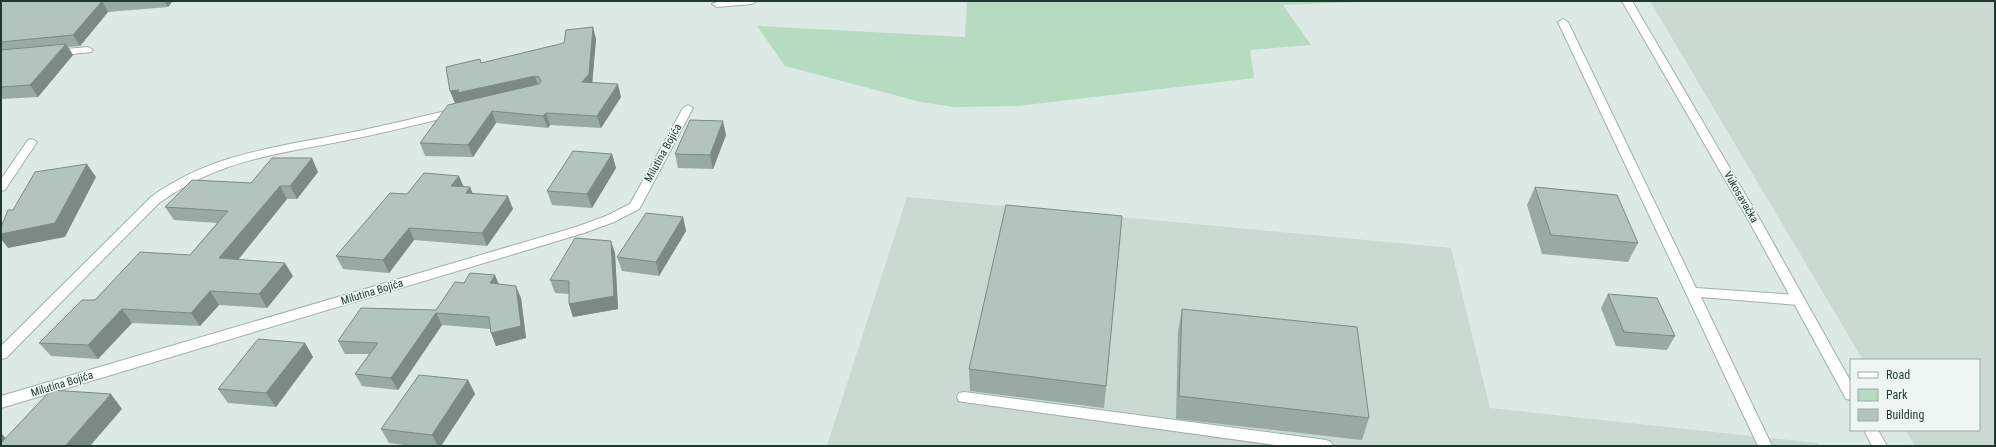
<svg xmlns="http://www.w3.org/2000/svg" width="1996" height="447" font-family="'Roboto Condensed',sans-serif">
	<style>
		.built { fill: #cbd9d3 }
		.green { fill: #b5dbc0 }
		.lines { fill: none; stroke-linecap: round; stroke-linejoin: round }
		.service-casing { stroke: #a0b0ab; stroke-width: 2 }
		.minor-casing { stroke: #a0b0ab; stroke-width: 2 }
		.tertiary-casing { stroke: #a0b0ab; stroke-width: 2 }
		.service { fill: #fff; fill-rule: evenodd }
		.minor { fill: #fff; fill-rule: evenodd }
		.tertiary { fill: #fff; fill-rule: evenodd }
		.wall { fill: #99a9a3 }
		.shaded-wall { fill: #7d8984 }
		.building { fill: #b2c4bd; stroke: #7d8984 }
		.labels { text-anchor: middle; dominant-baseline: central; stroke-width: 3; stroke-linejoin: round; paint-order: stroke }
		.street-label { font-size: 11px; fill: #1f3832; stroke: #edf6f2 }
	</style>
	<rect width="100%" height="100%" fill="#dde9e4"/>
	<g class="built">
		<path d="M1650 1H1995V446H1915L1905 430H1979V360H1863Z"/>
		<path d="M907 197 1451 248 1490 408 1818 443 1819 446H827Z"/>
	</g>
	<path class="green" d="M967 1H1356V2L1283 5 1311 45 1250 50 1254 78 1018 106 954 107 921 102 785 66 757 26 965 37Z"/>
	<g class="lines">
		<g class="service-casing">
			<g id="service">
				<path d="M1563 19 1568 22 1696 288 1798 295 1803 297 1804 300 1803 303 1798 305 1701 297 1772 446H1758L1558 22Z"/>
				<path d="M964 392 1326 440 1331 442 1333 446H1282L964 402 959 401 957 397 959 393Z"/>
			</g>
		</g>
		<g class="minor-casing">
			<g id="minor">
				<path d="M720 1H757L752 4 717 7 712 4Z"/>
				<path d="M88 47 93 50 91 52 55 56 50 53 55 50Z"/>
				<path d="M688 105 693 108 641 206 639 209 614 222 584 233 1 408V396L576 227 606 216 630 204 683 108Z"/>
				<path d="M456 109 460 110 461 112 460 114C420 124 379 134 338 142 271 155 217 161 159 203L6 358 1 359V346L151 197C211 154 272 148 343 134 381 127 418 117 456 109Z"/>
				<path d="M32 139 37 142 5 190 1 191V179L28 140Z"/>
			</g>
		</g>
		<g class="tertiary-casing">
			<g id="tertiary">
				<path d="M1622 1H1632L1762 223 1851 382V400L1846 399 1750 223Z"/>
				<path d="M1864 430H1878L1887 446H1872Z"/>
			</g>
		</g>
		<use href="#service" class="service"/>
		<use href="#minor" class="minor"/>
		<use href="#tertiary" class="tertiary"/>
	</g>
	<g class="wall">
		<path d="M1 1H173L168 7 108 12 80 46 68 47 73 55 38 97 1 99Z"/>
		<path d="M596 39 592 83 621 97 601 128 550 125 548 128 496 123 473 157 425 156 420 143 455 103 450 91 480 59 481 63Z"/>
		<path d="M726 135 713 169 678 168 675 154Z"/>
		<path d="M612 154 616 168 592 208 552 205 547 191Z"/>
		<path d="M318 172 297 199H287L238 260 293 276 267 308 219 305 200 326 132 323 98 359 51 356 39 343 95 300 190 255 217 223 174 220 165 207 251 183Z"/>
		<path d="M459 176 464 187H470L473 194 513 209 487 246 414 240 389 273 343 269 336 256 407 194Z"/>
		<path d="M1535 187 1638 243 1628 262 1542 254 1527 205Z"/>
		<path d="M1122 216 1104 408 970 391 969 369Z"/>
		<path d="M683 217 686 231 659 276 622 271 617 257Z"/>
		<path d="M615 253 618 309 573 317 569 304V294L555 293 550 280Z"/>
		<path d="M464 283 499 284 521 298 526 338 496 346 490 329 442 325 398 390 362 386 355 374 369 354H345L338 341 436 310Z"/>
		<path d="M1608 294 1675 336 1667 350 1616 346 1601 308Z"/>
		<path d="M1182 309 1369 418 1362 440 1176 419 1178 331Z"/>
		<path d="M305 343 313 357 276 407 228 403 218 389Z"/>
		<path d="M468 380 475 394 441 446H411L389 443 381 429Z"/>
	</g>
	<g class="shaded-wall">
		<path d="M102 1 108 12 80 46 73 35Z"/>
		<path d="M164 1H173L168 7Z"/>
		<path d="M593 27 596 39 592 86 582 82Z"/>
		<path d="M66 44 73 55 38 97 30 85Z"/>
		<path d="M535 76 539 89 455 103 450 91Z"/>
		<path d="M618 84 621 97 601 128 597 116Z"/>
		<path d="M492 111 496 123 473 157 468 145Z"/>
		<path d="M546 113 550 125 548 128 543 116Z"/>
		<path d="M723 121 726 135 713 169 710 155Z"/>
		<path d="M612 154 616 168 592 208 587 194Z"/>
		<path d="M312 158 318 172 297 199 290 186Z"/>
		<path d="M87 164 96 177 65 237 8 248 1 239V234Z"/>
		<path d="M459 176 464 189 451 186Z"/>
		<path d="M280 186 287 199 228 272 219 258Z"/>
		<path d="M470 187 475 200 466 193Z"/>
		<path d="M508 196 513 209 487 246 482 233Z"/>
		<path d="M683 217 686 231 659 276 656 262Z"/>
		<path d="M409 228 414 240 389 273 383 260Z"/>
		<path d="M611 241 615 253 618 309 573 317 569 304Z"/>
		<path d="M285 263 293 276 267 308 259 294Z"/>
		<path d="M495 275 500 287 490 283Z"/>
		<path d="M516 286 521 298 526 338 496 346 491 333Z"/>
		<path d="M210 291 219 305 200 326 191 313Z"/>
		<path d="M122 309 132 323 98 359 88 345Z"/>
		<path d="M436 313 442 325 398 390 391 378Z"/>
		<path d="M305 343 313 357 276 407 266 393Z"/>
		<path d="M468 380 475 394 441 446H438L432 435Z"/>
		<path d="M111 394 122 409 90 446H65Z"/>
		<path d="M1 433 9 442 1 446Z"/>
	</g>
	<g class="building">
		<path d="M1 1H105H102L73 35 1 42Z"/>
		<path d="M593 27 589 74 582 82 618 84 597 116 546 113 543 116 492 111 468 145 420 143 448 105 539 84 541 81 539 77 535 76 457 93 459 90 450 91 446 67 480 59 481 63 564 43 566 30Z"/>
		<path d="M66 44 30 85 1 87V50Z"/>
		<path d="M690 120 723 121 710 155 675 154Z"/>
		<path d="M573 151 612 154 587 194 547 191Z"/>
		<path d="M272 158H312L290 186H280L219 258 285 263 259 294 210 291 191 313 122 309 88 345 39 343 82 300H95L140 252 190 255 228 211 165 207 192 180 251 183Z"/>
		<path d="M87 164 55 223 1 234V227L8 210H13L35 172Z"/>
		<path d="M424 173 459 176 451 186 470 187 466 193 508 196 482 233 409 228 383 260 336 256 390 193 407 194Z"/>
		<path d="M1535 187 1617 195 1638 243 1551 235Z"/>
		<path d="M1006 205 1122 216 1106 386 969 369Z"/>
		<path d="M646 213 683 217 656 262 617 257Z"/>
		<path d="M575 238 611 241 614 296 569 304V281L550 280Z"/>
		<path d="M470 273 495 275 490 283 516 286 521 326 491 333 489 317 436 313 391 378 355 374 378 343 338 341 361 308 436 310 455 282 464 283Z"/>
		<path d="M1608 294 1657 298 1675 336 1624 332Z"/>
		<path d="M1182 309 1357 327 1369 418 1179 396Z"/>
		<path d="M258 339 305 343 266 393 218 389Z"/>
		<path d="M419 375 468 380 432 435 381 429Z"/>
		<path d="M51 390 111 394 65 446H1V443Z"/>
	</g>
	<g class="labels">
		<g class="street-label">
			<text transform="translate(663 153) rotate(-61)">Milutina Bojića</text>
			<text transform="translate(1741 197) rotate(60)">Vukosavačka</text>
			<text transform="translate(372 292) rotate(-17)">Milutina Bojića</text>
			<text transform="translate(62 384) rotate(-17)">Milutina Bojića</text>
		</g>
	</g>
	<rect width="1996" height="447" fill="none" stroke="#1f3832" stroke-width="4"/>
	<rect x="1850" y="359" width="130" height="72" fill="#edf6f2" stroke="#9baaa5"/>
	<rect x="1858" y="372" width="20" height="6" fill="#ffffff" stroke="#9baaa5"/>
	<text x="1886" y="379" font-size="12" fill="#1f3832">Road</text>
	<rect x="1858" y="389" width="20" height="12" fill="#b5dbc0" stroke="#9baaa5"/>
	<text x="1886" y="399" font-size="12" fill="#1f3832">Park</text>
	<rect x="1858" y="409" width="20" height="12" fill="#b2c4bd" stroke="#9baaa5"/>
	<text x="1886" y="419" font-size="12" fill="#1f3832">Building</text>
</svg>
